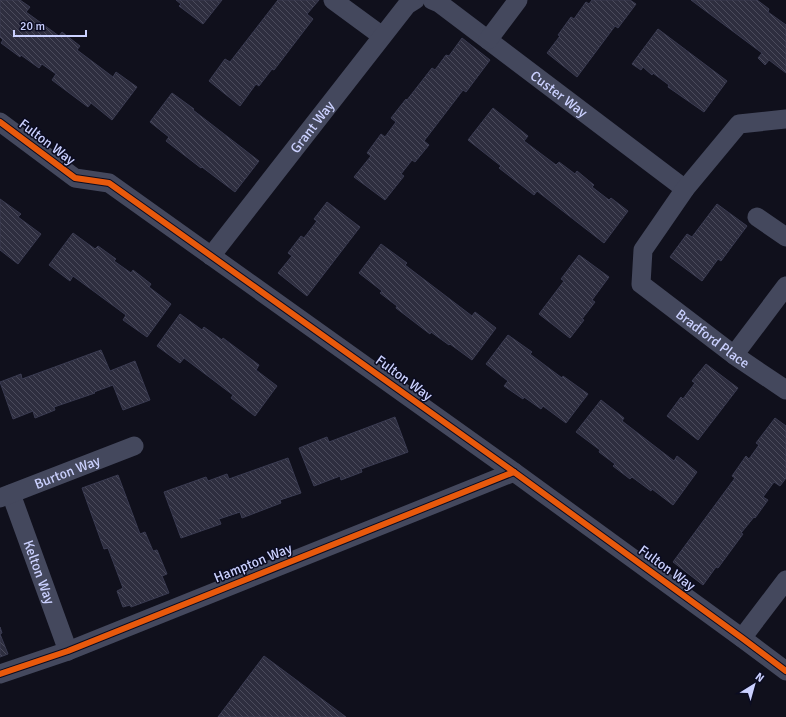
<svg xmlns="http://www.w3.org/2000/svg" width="786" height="717" font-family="Signika,sans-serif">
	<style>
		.building { fill: url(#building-back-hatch); stroke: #3a3b51 }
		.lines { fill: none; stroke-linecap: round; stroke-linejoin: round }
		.minor { stroke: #44485d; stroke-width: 19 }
		.cycleway-casing { stroke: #0b0c21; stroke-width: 8 }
		.cycleway { stroke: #e8590c; stroke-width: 6 }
		.labels { text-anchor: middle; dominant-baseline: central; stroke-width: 3; stroke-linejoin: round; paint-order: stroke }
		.street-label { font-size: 14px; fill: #cbd1ff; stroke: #0b0c21 }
	</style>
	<defs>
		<pattern id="building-back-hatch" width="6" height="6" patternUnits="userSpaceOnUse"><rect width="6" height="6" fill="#2e2e3f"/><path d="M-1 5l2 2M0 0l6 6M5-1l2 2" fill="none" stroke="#4b4b5c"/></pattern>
	</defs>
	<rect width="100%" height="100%" fill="#10101c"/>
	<g class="building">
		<path d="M0 0H20L30 7 26 12 59 36 62 32 80 46 77 50 113 77 116 72 137 87 112 120 91 103 88 107 52 80 56 74 42 64 39 68 21 55 20 57 1 43 3 40 0 37Z"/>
		<path d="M176 0H222L203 24 179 6 181 4Z"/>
		<path d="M278 0H319L307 14 313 19 274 70 272 69 259 86 256 84 240 106 209 81 225 59 230 62Z"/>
		<path d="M592 0H630L636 4 618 28 615 26 577 77 547 53 560 36 558 35 571 17 574 19 586 2 589 4Z"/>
		<path d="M691 0H757L769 9 768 12 786 25V73L769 60 765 65 758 58 762 53Z"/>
		<path d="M658 29 727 81 704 112 668 87 669 85 653 73 652 75 643 67 641 70 632 64Z"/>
		<path d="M462 38 490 60 466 92 463 90 424 141 429 145 415 162 412 160 401 174 404 176 385 200 354 177 371 156 367 153 381 134 385 137 396 122 391 118 406 99 407 100 432 68 435 70 446 55 449 56Z"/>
		<path d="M172 93 194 109 193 110 259 161 235 192 202 167 201 168 166 141 169 137 150 122Z"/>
		<path d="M493 108 528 136 524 141 556 165 559 162 575 174 577 171 594 185 592 187 609 200 611 198 628 211 604 243 537 191 534 195 499 168 501 166 468 140Z"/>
		<path d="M0 199 21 214 18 217 41 234 18 264 0 250Z"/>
		<path d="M327 202 360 227 307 296 278 273 292 256 288 253 301 236 304 238 317 221 314 219Z"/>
		<path d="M717 204 747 226 721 261 718 259 702 281 670 257 687 234 692 237Z"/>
		<path d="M73 233 95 249 98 246 116 259 114 261 131 273 133 270 151 284 149 287 171 304 147 337 123 320 126 315 73 276 70 281 49 265Z"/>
		<path d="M381 244 407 263 405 265 472 316 475 312 496 328 472 360 450 344 449 345 431 332 430 334 396 308 397 306 380 293 382 291 359 273Z"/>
		<path d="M579 255 609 277 592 300 595 302 582 319 584 320 570 338 539 314 564 281 561 279Z"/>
		<path d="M180 314 202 330 204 327 222 340 223 338 259 365 256 370 277 386 255 416 231 398 233 395 184 358 180 363 157 346Z"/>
		<path d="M508 335 532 352 530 354 562 378 563 376 588 394 566 423 543 406 541 409 524 397 523 399 504 386 508 381 486 364Z"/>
		<path d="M101 350 110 371 135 361 150 400 123 410 113 385 94 392 95 393 54 407 55 410 35 418 33 411 13 419 0 382 21 374 22 379Z"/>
		<path d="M706 364 738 388 698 440 667 416 681 397 683 399 695 383 692 381Z"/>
		<path d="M601 400 624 418 622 421 674 461 677 456 697 472 673 505 652 489 651 491 632 477 630 479 613 466 615 464 599 452 600 450 576 432Z"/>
		<path d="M395 417 408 452 361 469 362 472 341 480 340 476 314 486 299 448 327 437 329 442Z"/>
		<path d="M775 418 786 426V478L780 486 774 482 763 497 768 500 755 518 754 517 741 533 743 534 718 568 716 567 703 585 673 562 735 478 732 476 746 456 749 459 759 445 756 443Z"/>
		<path d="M288 458 301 493 280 500 281 503 242 518 240 512 219 519 221 524 181 538 164 492 206 477 208 481 227 474 229 479Z"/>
		<path d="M118 475 140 534 145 532 153 551 157 550 167 574 162 576 169 593 131 607 130 605 123 607 117 591 123 588 108 548 104 549 82 488Z"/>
		<path d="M0 627 2 633 0 634 8 654 0 657Z"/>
		<path d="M264 656 346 717H218Z"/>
	</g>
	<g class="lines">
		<g class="minor">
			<path d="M333 0 382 36"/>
			<path id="s1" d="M432 0 439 3 685 189"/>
			<path d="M488 40 518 0"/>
			<path id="s2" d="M786 119 739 124 685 189 643 250 641 284 734 355 786 390"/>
			<path d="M0 122 75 178 109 183 514 472 742 638 786 671"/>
			<path d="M757 217 786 237"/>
			<path id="s3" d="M211 256 407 5 415 0"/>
			<path d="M734 355 786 286"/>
			<path id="s4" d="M11 494 68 651"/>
			<path id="s5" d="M0 498 134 446"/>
			<path d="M742 638 786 580"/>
			<path d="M0 674 68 651 514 472"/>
		</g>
		<g class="cycleway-casing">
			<g id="cycleway">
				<path d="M0 122 75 178 109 183 514 472 742 638 786 671"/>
				<path d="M0 674 68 651 514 472"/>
			</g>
		</g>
		<use href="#cycleway" class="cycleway"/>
	</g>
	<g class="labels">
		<g class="street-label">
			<text stroke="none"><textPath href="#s1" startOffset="158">Custer Way</textPath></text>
			<text stroke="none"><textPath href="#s3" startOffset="164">Grant Way</textPath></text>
			<text transform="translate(47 142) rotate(37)">Fulton Way</text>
			<text stroke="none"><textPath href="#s2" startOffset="330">Bradford Place</textPath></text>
			<text transform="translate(404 378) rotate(36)">Fulton Way</text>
			<text stroke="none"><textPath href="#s5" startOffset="72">Burton Way</textPath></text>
			<text transform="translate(253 563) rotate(-22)">Hampton Way</text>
			<text transform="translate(667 568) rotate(36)">Fulton Way</text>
			<text stroke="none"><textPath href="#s4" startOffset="83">Kelton Way</textPath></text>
		</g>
	</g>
	<g transform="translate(754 685) rotate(37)" stroke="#0b0c21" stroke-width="3" paint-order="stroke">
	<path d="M0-3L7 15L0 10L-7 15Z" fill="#cbd1ff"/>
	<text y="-6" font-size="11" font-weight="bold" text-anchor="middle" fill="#cbd1ff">N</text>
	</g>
	<path d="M14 30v6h72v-6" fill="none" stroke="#cbd1ff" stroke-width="2"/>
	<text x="20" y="30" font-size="12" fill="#cbd1ff" stroke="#0b0c21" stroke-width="3" paint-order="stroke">20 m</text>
</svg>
